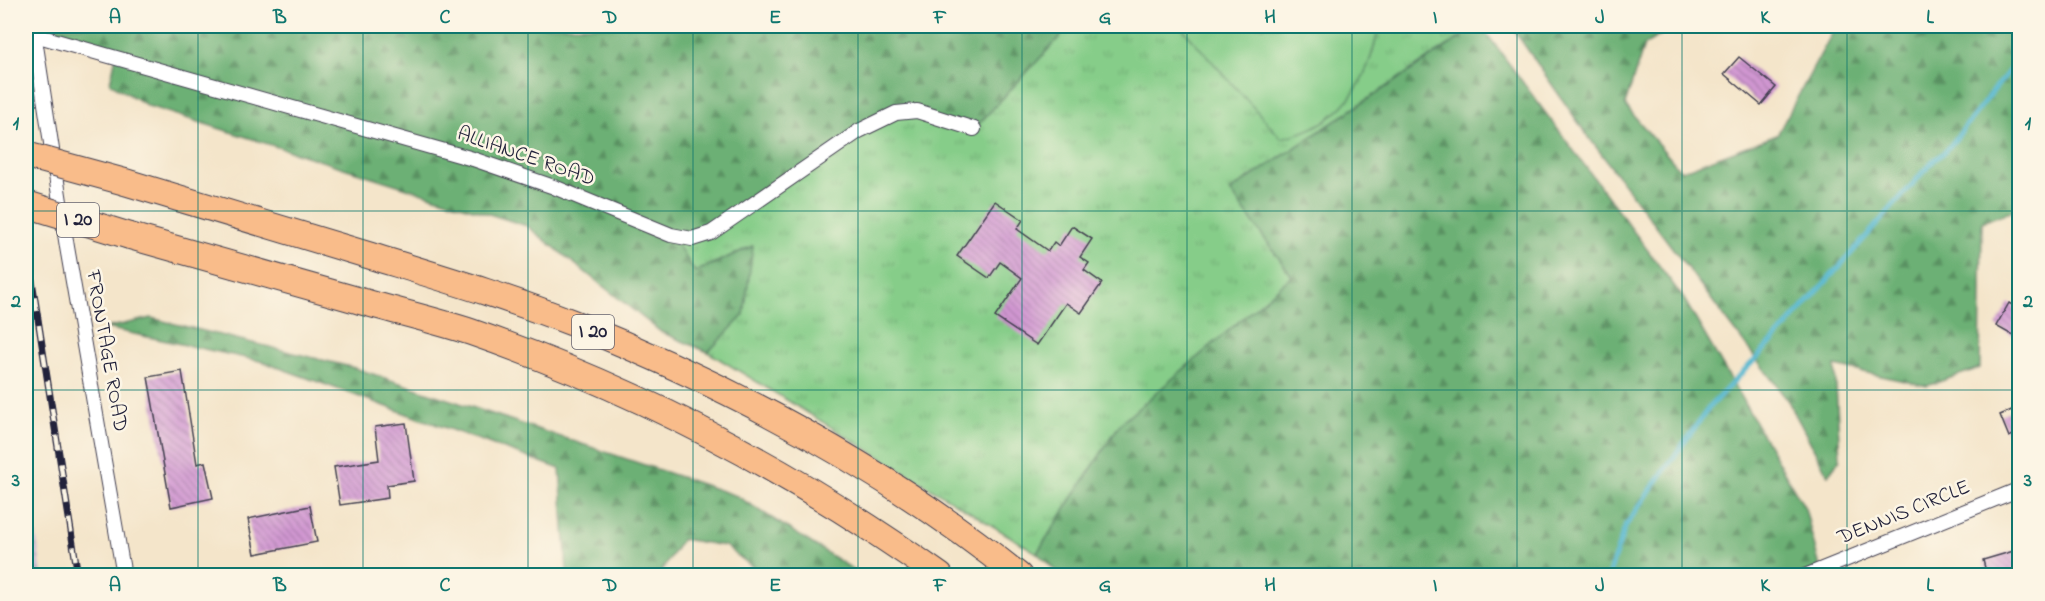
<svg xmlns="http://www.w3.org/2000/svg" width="2045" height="601" font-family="'Indie Flower',sans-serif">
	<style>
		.industrial { fill: url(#industrial-grid) }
		.grass { fill: url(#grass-tufts); stroke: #547862; stroke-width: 1.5 }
		.forest { fill: url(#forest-firs); stroke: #476958; stroke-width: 1.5 }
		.pitch { fill: #86cd89; stroke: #547862; stroke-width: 1.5 }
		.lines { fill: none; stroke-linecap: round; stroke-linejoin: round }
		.stream { stroke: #51b6cf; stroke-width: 5 }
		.building { fill: url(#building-back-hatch) }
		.minor-casing { stroke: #423f50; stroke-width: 16 }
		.motorway-casing { stroke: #423f50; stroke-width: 28 }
		.minor { stroke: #fff; stroke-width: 14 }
		.motorway { stroke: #f9bc8a; stroke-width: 26 }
		.rail-casing { stroke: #22223b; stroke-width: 7 }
		.rail { stroke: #fcf5e5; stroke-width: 4.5; stroke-dasharray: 14; stroke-linecap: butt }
		.motorway-bridge-casing { stroke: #423f50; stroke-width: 28; stroke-linecap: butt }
		.motorway-bridge { stroke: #f9bc8a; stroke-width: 26 }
		.grid { fill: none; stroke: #0f766e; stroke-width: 1.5; stroke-opacity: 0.55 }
		.labels { text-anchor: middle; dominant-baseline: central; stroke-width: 5; stroke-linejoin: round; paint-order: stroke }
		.shield { fill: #fcf5e5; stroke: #63616e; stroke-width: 1.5 }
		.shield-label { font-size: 20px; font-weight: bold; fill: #22223b }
		.street-label { font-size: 21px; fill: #22223b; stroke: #fcf5e5 }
		.neatline { fill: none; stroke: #0f766e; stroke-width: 2 }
		.grid-label { font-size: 20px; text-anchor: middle; font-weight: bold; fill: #0f766e }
	</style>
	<defs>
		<pattern id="industrial-grid" width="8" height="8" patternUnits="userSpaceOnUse" patternTransform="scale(1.5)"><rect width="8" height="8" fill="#ccbed4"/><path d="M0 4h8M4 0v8" fill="none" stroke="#afa3b7"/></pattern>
		<pattern id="grass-tufts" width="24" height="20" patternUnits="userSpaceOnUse" patternTransform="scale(1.5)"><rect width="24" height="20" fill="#86cd89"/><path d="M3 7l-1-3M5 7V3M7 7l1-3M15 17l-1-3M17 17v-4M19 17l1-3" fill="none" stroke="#73b077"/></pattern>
		<pattern id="forest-firs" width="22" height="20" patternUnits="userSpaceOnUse" patternTransform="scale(1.5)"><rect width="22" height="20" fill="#6cb075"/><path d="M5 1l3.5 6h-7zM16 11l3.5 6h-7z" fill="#588f61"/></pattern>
		<pattern id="building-back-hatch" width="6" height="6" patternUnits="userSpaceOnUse" patternTransform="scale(1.5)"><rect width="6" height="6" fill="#d197d2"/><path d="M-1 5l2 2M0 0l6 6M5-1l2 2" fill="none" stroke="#a97bac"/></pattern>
	</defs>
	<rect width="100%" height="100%" fill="#fcf5e5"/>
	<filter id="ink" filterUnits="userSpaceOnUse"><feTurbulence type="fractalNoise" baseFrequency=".0167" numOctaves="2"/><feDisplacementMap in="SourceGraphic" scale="12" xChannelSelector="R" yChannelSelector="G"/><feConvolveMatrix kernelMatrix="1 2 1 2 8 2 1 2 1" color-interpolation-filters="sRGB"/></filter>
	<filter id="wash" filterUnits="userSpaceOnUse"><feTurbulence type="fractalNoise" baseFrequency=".008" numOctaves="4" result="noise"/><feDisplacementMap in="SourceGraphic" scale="24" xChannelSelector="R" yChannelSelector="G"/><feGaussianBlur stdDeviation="1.35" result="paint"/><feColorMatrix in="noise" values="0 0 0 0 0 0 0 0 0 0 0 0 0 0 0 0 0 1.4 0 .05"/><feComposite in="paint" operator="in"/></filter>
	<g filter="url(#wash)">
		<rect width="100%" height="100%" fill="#f4e5ca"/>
		<path class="industrial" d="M26 462 42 575H26Z"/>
		<path class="grass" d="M1070 26H1458L1463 35 1230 191 1292 276 1120 424 1037 553 708 352 744 315 752 246 695 272 671 235 896 113 974 129Z"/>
		<g class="forest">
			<path d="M41 26H1070L974 129 896 113 711 233 672 236 695 272 753 246 744 315 708 352 661 332 527 226 148 106 110 83 117 51 41 28Z"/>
			<path d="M1458 26H1481L1684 299 1805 508 1822 575 1061 576 1037 553 1120 424 1292 276 1230 191 1463 36Z"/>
			<path d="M1511 26H1675L1644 45 1625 105 1681 171 1777 135 1836 26H2019V208L1982 222 1980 368 1927 386 1835 366 1840 459 1828 475 1788 401 1587 135Z"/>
			<path d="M151 318 355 368 737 496 862 575H763L725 546 682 539 659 575H570L567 571 560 469 260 361 106 328Z"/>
		</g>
		<path class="pitch" d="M1180 26H1379C1368 84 1342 126 1281 138Z"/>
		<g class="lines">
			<path class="stream" d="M1608 576 1626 525 1710 406 1776 338 1934 160 1946 151 2020 57"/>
		</g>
		<g id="blocks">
			<g class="building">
				<path d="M1739 57 1776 87 1761 105 1724 74Z"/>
				<path d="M995 201 1023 220 1017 229 1048 251 1054 242 1059 246 1072 226 1092 239 1080 257 1089 263 1084 270 1102 283 1081 313 1066 303 1037 345 995 317 1022 278 1000 262 989 278 957 256Z"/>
				<path d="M2009 303 2019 309V339L1996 326Z"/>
				<path d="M182 371 197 464 205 462 213 498 171 507 148 377Z"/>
				<path d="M2019 407V432L2009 437 2000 415Z"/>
				<path d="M406 423 414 481 387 485 388 498 340 505 334 467 379 460 375 427Z"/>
				<path d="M310 506 317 542 255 554 248 519Z"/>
				<path d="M2017 550 2019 576H1987L1983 560Z"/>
			</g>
		</g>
	</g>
	<g filter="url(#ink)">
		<use href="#blocks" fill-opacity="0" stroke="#423f50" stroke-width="1.5"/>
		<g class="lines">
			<g class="minor-casing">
				<g id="minor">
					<path d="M33 26 67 247 124 576"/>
					<path d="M35 35 473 159 554 187 671 235 692 239 711 233 859 131 896 113 917 111 974 129"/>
					<path d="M1805 576 2020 489"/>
				</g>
			</g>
			<g class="motorway-casing">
				<g id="motorway">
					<path d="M125 182C207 207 289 232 371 256 439 277 507 297 573 323 732 387 885 468 1019 576"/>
					<path d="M130 236C206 257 282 279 357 300 395 311 434 320 471 332 639 390 796 473 940 576"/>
				</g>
			</g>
			<use href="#minor" class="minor"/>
			<use href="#motorway" class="motorway"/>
			<g class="rail-casing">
				<g id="rail">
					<path d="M26 242 78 576"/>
					<path d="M26 561 28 576"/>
				</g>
			</g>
			<use href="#rail" class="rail"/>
			<g class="motorway-bridge-casing">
				<g id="motorway-bridge">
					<path d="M26 155 125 182"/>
					<path d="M26 204 130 236"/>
				</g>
			</g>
			<use href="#motorway-bridge" class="motorway-bridge"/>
		</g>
	</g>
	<path class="grid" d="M198 26V576M363 26V576M528 26V576M693 26V576M858 26V576M1022 26V576M1187 26V576M1352 26V576M1517 26V576M1682 26V576M1847 26V576M26 211H2020M26 390H2020"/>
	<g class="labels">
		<g class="shield">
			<rect x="57" y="203" width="42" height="34" rx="4.5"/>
			<rect x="572" y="315" width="42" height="34" rx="4.5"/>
		</g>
		<g class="shield-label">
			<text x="78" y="220">I 20</text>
			<text x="593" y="332">I 20</text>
		</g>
		<g class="street-label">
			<text transform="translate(526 157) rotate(19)">ALLIANCE ROAD</text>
			<text transform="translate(106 351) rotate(80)">FRONTAGE ROAD</text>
			<text transform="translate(1904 513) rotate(-22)">DENNIS CIRCLE</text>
		</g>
	</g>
	<rect width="2045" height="601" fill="none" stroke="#fcf5e5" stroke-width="66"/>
	<rect x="33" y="33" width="1979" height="535" class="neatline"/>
	<g class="grid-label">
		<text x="115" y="23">A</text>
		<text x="280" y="23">B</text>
		<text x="445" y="23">C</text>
		<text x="610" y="23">D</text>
		<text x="775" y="23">E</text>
		<text x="940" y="23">F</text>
		<text x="1105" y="23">G</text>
		<text x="1270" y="23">H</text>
		<text x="1435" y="23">I</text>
		<text x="1600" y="23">J</text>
		<text x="1765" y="23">K</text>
		<text x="1930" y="23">L</text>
		<text x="16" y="129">1</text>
		<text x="2028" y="129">1</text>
		<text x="16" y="307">2</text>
		<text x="2028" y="307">2</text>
		<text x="16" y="486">3</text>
		<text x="2028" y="486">3</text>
		<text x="115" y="591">A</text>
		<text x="280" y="591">B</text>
		<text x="445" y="591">C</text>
		<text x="610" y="591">D</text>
		<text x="775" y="591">E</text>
		<text x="940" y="591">F</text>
		<text x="1105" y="591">G</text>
		<text x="1270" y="591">H</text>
		<text x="1435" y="591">I</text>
		<text x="1600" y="591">J</text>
		<text x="1765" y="591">K</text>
		<text x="1930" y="591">L</text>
	</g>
</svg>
